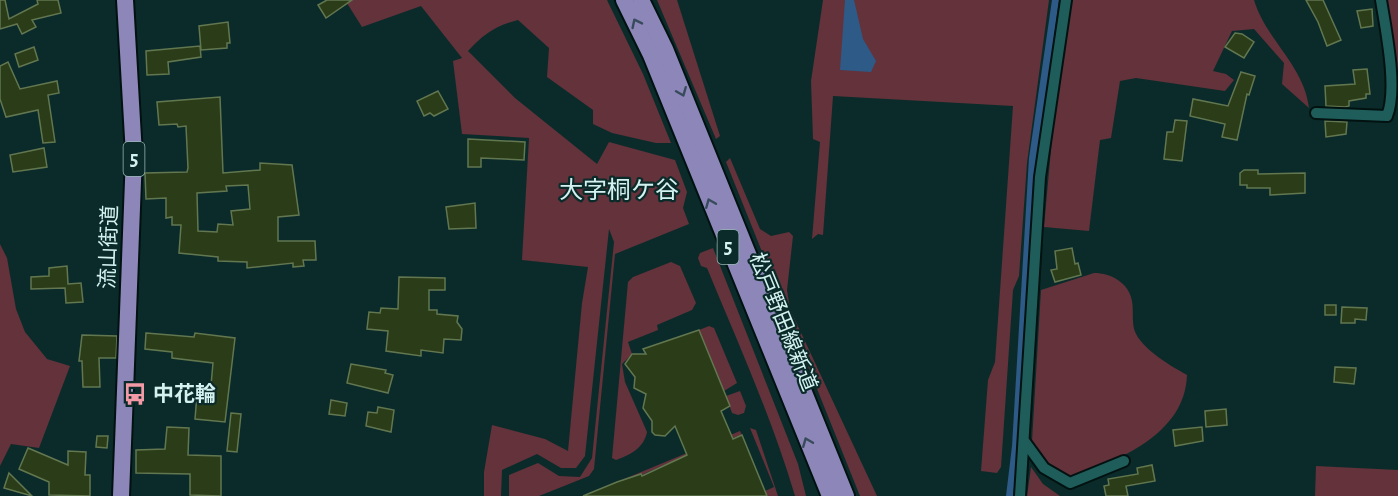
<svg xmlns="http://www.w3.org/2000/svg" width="1398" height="496" font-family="'Alegreya Sans','Noto Sans JP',sans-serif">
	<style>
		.green { fill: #63323a }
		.water { fill: #2e5a87 }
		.building { fill: #2a3c18; stroke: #627750; stroke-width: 1.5; fill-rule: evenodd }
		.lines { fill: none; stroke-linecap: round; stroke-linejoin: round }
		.street-casing { stroke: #021211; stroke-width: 14 }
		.primary-casing { stroke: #021211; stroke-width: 20 }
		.street { stroke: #1f5d5a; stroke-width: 10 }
		.primary { stroke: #8d86b9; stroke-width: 16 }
		.oneway { stroke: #384b5c }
		.labels { text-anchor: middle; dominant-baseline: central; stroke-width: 4.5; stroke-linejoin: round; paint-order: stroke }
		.shield { fill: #0b2b2a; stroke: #98b6b5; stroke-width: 1.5 }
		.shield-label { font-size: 20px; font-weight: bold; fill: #d4f2f0 }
		.street-label { font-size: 21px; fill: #d4f2f0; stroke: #0b2b2a }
		.poi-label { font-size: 21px; font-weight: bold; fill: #d4f2f0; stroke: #0b2b2a; text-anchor: start }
		.quarter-label { font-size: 24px; fill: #d4f2f0; stroke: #0b2b2a }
	</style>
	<rect width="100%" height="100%" fill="#0b2b2a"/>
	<g class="green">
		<path d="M345 0H607L643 74 671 143H656L612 133 593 124V110L547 77 549 48 518 20C495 26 484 34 468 51L515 98 597 164 609 142 675 160 687 192 683 208 689 224 615 254 594 469 589 476 539 496H509V475L538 463 559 476 580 477 592 458 614 242 609 229 585 456 576 468H561L537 454 502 470 501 496H484V472L492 425 545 439 568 451 582 303 588 267 522 260 529 138 462 134 453 61 462 58 421 6 362 27Z"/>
		<path d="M657 0H677L720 136 716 139Z"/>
		<path d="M823 0H1049L1027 163 1019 276 1013 290 1001 467 997 473 981 471 988 380 995 362 1013 106 833 96 823 235 818 234 812 239 820 142 813 139 811 81Z"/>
		<path d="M1072 0H1254C1266 40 1304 65 1309 108L1282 84 1284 63 1254 29 1232 31 1213 71 1226 74 1234 80 1225 91 1136 78 1120 81 1111 138 1100 140 1089 231 1044 227 1054 116Z"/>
		<path d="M1385 0H1398V88Z"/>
		<path d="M730 158 760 229 771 236 789 232 793 236 787 290 790 309 877 496H860L726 162Z"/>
		<path d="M0 244 7 258 16 309 25 332 47 359 70 366 39 448 11 444 0 466Z"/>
		<path d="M713 248 798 464 806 496H795C772 418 738 343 707 268L701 266 698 258 700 253Z"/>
		<path d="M671 262 680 266 696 303 692 310 657 325 658 330 628 342 632 354 622 364 625 382 647 432C644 448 630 455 616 460L612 458 628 282 633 277Z"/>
		<path d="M1094 273C1111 273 1129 283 1132 301 1134 312 1131 324 1136 334 1145 351 1171 366 1187 375 1185 435 1118 460 1071 478L1044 463 1032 441 1041 290Z"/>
		<path d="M709 326 714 328 737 383 724 391 699 330Z"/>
		<path d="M740 391 746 406 744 413 738 415 732 413 726 396Z"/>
		<path d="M750 428 756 430 778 496H767L765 491 774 487Z"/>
		<path d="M740 431 742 435 711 445 618 485 617 482Z"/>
		<path d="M1316 466 1398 470V496H1315Z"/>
		<path d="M1031 467 1043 484 1060 496H1027Z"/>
	</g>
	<g class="water">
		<path d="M845 0H854L863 39 876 61 871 72 840 70Z"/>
		<path d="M1052 0H1059L1035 178 1017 465 1013 496H1006L1012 446 1029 158Z"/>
	</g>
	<g class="building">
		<path d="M0 0H5L9 19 38 4 37 0H58L61 13 32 20 36 27 22 34 17 24 0 29Z"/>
		<path d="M327 0H352L326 18 318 5Z"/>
		<path d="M1306 0H1323L1341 40 1327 46 1318 22Z"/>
		<path d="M1372 9 1373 26 1361 28 1357 11Z"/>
		<path d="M228 22 230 43H227V48L201 50 199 26Z"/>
		<path d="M1235 33 1242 34 1254 42 1244 58 1225 47Z"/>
		<path d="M200 46 201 57 168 62 169 74 147 75 146 51Z"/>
		<path d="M34 47 38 60 19 67 15 54Z"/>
		<path d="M8 62 20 89 57 81 59 93 48 95 55 142 43 143 38 110 6 117 0 99V66Z"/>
		<path d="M1367 69 1370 94H1366V98L1349 101V106L1345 107 1326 106 1325 86 1355 84 1353 70Z"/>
		<path d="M1241 72 1255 76 1249 95 1247 94 1237 140 1222 137 1225 124 1190 116 1193 99 1228 106Z"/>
		<path d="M438 91 448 109 434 116 430 113 424 116 417 101Z"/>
		<path d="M220 97 223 173 260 170V163L292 165 299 215 278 217V241H315L316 260H303L304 266 293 267V263L247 268V262L218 261V257L179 253 181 225H172V217L166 218V198L146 199 145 173 187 172 188 168 186 126 178 127 177 124 159 125 157 102ZM248 185 250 209 231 211 233 225 218 224 217 232 198 231 197 193 227 191 226 186Z"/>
		<path d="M1175 120 1187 121 1182 161 1164 159 1167 132H1173Z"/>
		<path d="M1325 121 1347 122 1346 134 1326 137Z"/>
		<path d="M468 139 525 142 524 160 481 158V167H468Z"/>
		<path d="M44 148 47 167 13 172 10 155Z"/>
		<path d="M1244 170H1258V174L1305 173V193L1270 195V188H1247V185H1240V173Z"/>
		<path d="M475 203 476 228 449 229 446 207Z"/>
		<path d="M1072 248 1075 264 1078 263 1081 275 1055 282 1051 270 1057 269 1055 251Z"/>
		<path d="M67 266 68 284 81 283 83 302 66 303 65 288 31 289V277L49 276V268Z"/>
		<path d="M399 277 445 278V290H429V310H437V314L458 316 457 322 462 329 461 340 444 339 443 353 421 350V356L386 351 388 331 367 329 369 312 380 313 381 308 398 309Z"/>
		<rect x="1325" y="305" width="11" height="10"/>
		<path d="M1342 307 1367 308 1366 320 1355 319V323H1341Z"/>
		<path d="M699 330 730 406 721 411 733 439 742 435 767 496H583L617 482 641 474 642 476 687 455 675 426 665 436 655 435 652 432V421L643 408 646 394 634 388 635 377 625 364 632 354H646L643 349Z"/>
		<path d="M146 333 194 337 195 333 235 338 225 422 195 419 197 395 210 396 213 363 172 358V352L145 349Z"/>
		<path d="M82 335 117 336 116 358H99L100 387H83L82 361H79Z"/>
		<path d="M351 364 386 370 385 373 393 375 388 393 347 383Z"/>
		<path d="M1335 367 1356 368 1354 384 1334 382Z"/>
		<path d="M331 400 347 403 345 416 329 414Z"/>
		<path d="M378 407 394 410 391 432 366 426 368 412 377 413Z"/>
		<path d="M1226 409 1227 425 1206 427 1205 411Z"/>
		<path d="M231 413 241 414 237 452 227 451Z"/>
		<path d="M167 427 189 428 188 455 221 456V496L190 495V474L136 473V450L165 449Z"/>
		<path d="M1202 427 1203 441 1175 446 1173 430Z"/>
		<path d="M97 436H108L107 448 96 447Z"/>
		<path d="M28 448 68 465V451L86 452 85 475H90V496L49 495V482L19 469Z"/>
		<path d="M1152 465 1155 481 1126 486 1128 496H1106L1104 486 1109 485 1108 479 1138 474 1137 468Z"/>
		<path d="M9 473 32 496 4 488Z"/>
	</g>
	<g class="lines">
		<g class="street-casing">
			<g id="street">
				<path d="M1316 113 1387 116C1398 89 1386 31 1381 0"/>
				<path d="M1025 442 1044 468 1070 483 1124 461"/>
				<path d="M1020 496 1040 177 1066 0"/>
			</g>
		</g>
		<g class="primary-casing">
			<g id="primary">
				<path d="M624 0 651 55 830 496"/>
				<path d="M641 0 665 49 846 496"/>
				<path d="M121 496 134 155 125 0"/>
			</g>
		</g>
		<use href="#street" class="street"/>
		<use href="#primary" class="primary"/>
	</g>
	<defs><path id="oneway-chevron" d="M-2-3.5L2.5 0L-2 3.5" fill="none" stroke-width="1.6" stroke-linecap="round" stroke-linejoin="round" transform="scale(1.5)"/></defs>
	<g class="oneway">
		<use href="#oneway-chevron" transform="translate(636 23) rotate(-116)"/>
		<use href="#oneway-chevron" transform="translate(682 92) rotate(68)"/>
		<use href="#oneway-chevron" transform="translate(710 203) rotate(-112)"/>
		<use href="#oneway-chevron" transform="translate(807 442) rotate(-112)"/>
	</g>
	<defs>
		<g id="bus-bare" transform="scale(1.8)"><path d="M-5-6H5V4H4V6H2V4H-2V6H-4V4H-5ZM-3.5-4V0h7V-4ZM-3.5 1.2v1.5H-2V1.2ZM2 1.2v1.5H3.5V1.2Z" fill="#f49aa6" stroke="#0b2b2a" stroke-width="2.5" paint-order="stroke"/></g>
	</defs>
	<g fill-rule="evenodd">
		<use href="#bus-bare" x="135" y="394"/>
	</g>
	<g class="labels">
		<g class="shield">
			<rect x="123.5" y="142" width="21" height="34" rx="4.5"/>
			<rect x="717.5" y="230" width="21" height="34" rx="4.5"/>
		</g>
		<g class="shield-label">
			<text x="134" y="159">5</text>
			<text x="728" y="247">5</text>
		</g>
		<g class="street-label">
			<text transform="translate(109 247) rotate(-88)">流山街道</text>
			<text transform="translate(783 322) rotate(68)">松戸野田線新道</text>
		</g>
		<g class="poi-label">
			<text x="153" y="394">中花輪</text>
		</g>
		<g class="quarter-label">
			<text x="619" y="191">大字桐ケ谷</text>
		</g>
	</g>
</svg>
